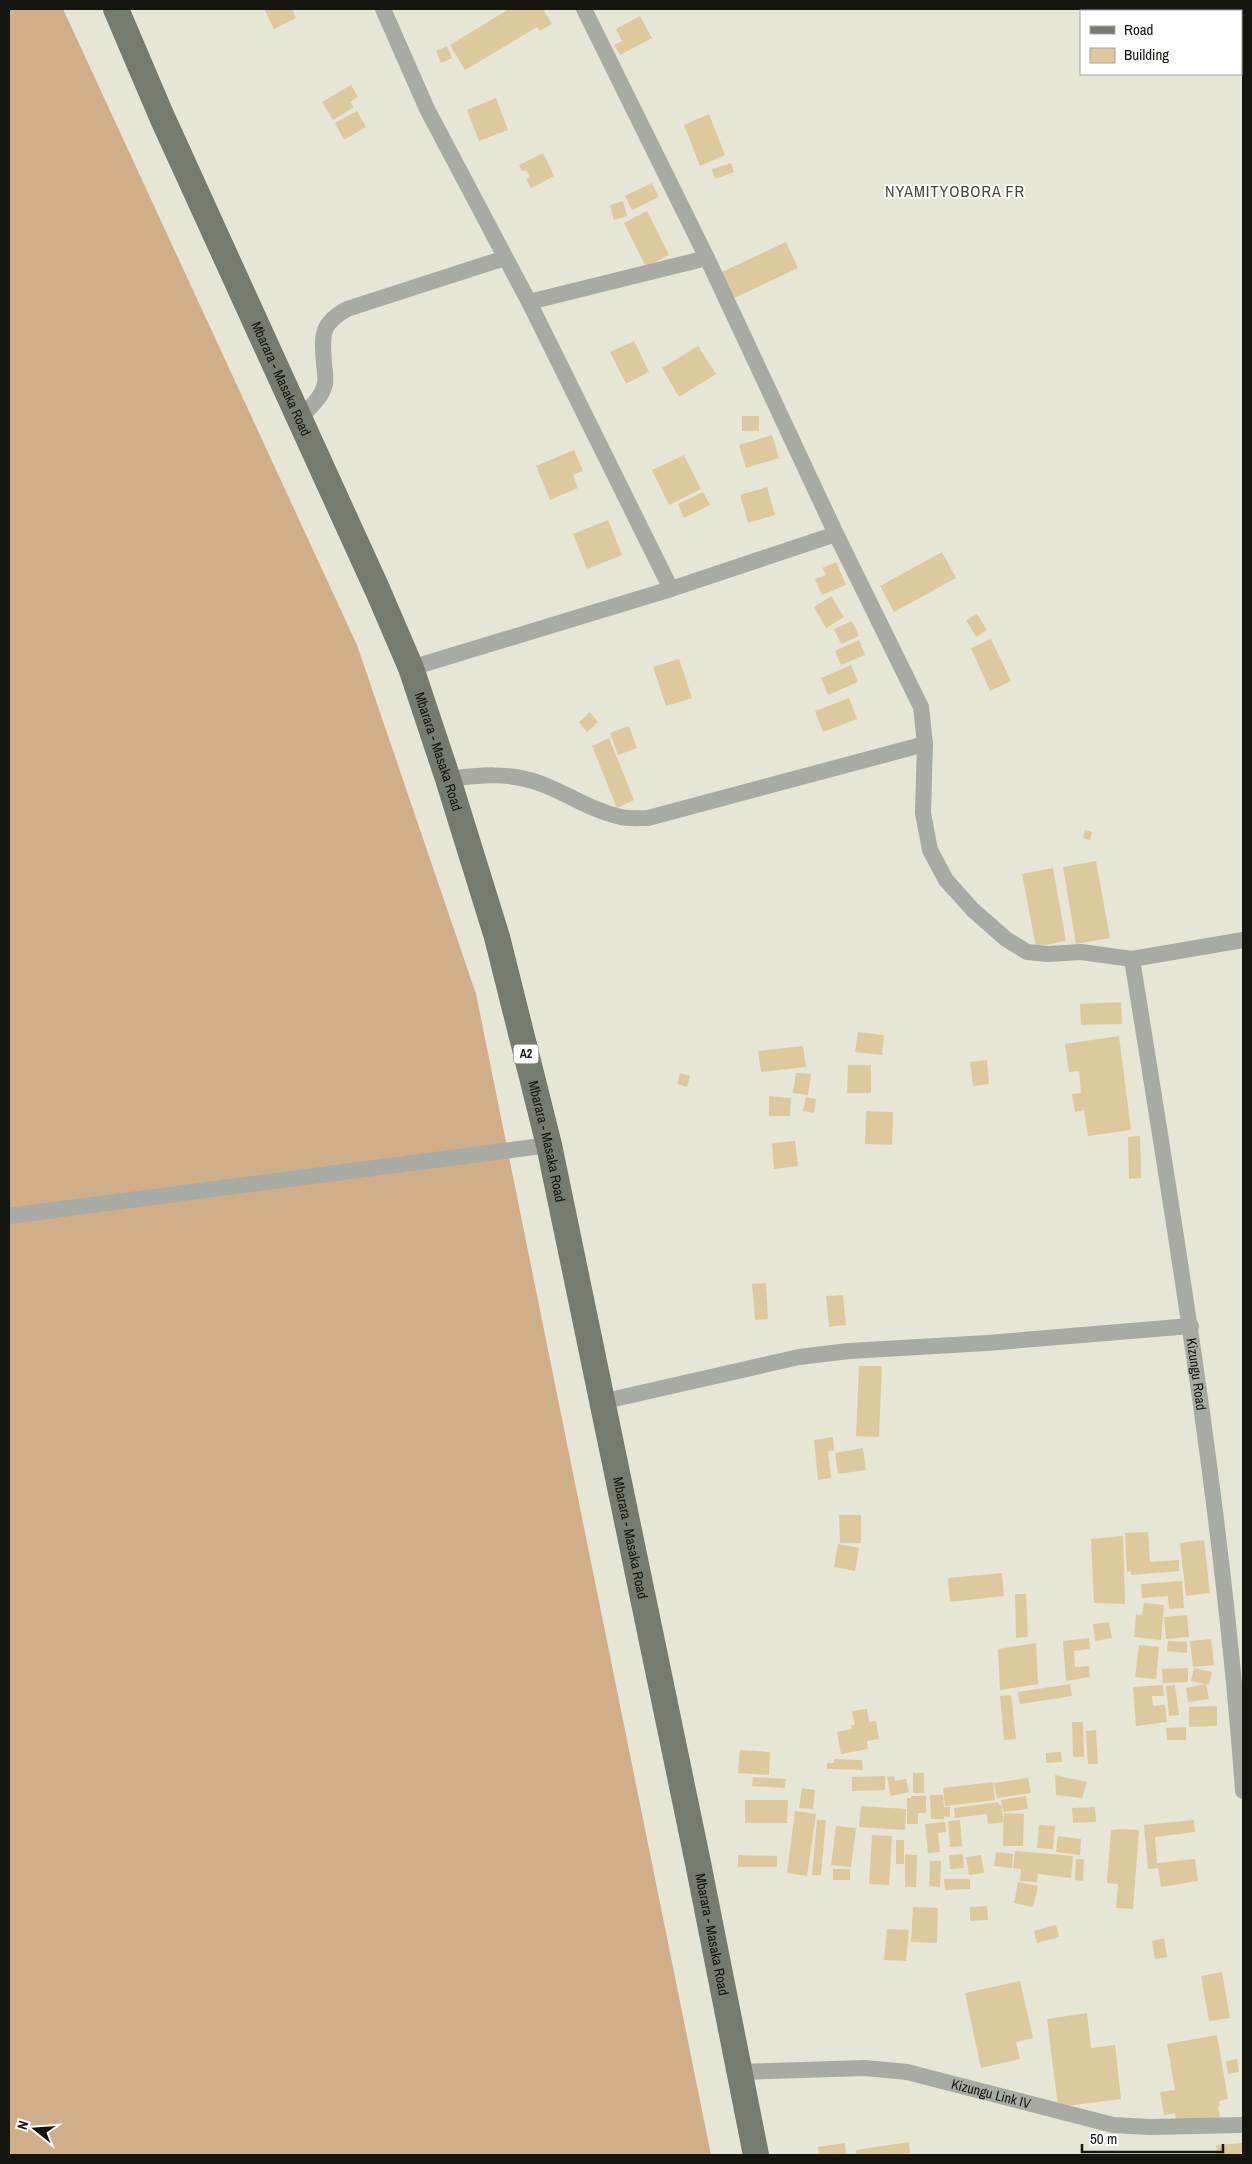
<svg xmlns="http://www.w3.org/2000/svg" width="1252" height="2164" font-family="'Archivo Narrow',sans-serif">
	<style>
		.forest { fill: #d0ae88 }
		.building { fill: #ddca9c }
		.lines { fill: none; stroke-linecap: round; stroke-linejoin: round }
		.street { stroke: #a8aba4; stroke-width: 16 }
		.primary { stroke: #767b6f; stroke-width: 26 }
		.labels { text-anchor: middle; dominant-baseline: central; stroke-width: 4; stroke-linejoin: round; paint-order: stroke }
		.shield { fill: #fff; stroke: #5b5b57; stroke-width: 1 }
		.shield-label { font-size: 12px; font-weight: bold; fill: #15150f }
		.street-label { font-size: 14px; fill: #15150f; stroke: #fff }
		.quarter-label { font-size: 16px; letter-spacing: 1px; fill: #474739; stroke: #fff }
	</style>
	<rect width="100%" height="100%" fill="#e5e6d5"/>
	<path class="forest" d="M9 9H63L357 645 476 994 711 2155H9Z"/>
	<g class="building">
		<path d="M264 9H292L296 18 274 29Z"/>
		<path d="M509 9H543L552 24 540 31 537 27 465 70 450 45Z"/>
		<path d="M640 16 652 38 620 55 614 45 622 41 616 29Z"/>
		<path d="M447 46 452 58 441 63 436 51Z"/>
		<path d="M351 85 358 97 350 102 354 107 333 120 322 102Z"/>
		<path d="M496 98 508 130 479 141 467 110Z"/>
		<path d="M357 111 366 127 344 140 335 123Z"/>
		<path d="M709 114 725 155 700 166 684 125Z"/>
		<path d="M543 153 554 176 531 188 526 179 530 177 526 170 522 171 519 165Z"/>
		<path d="M731 163 734 172 715 179 712 169Z"/>
		<path d="M652 183 659 197 632 210 625 196Z"/>
		<path d="M623 201 627 216 614 220 610 205Z"/>
		<path d="M647 211 669 255 646 267 624 223Z"/>
		<path d="M786 242 798 268 734 298 722 272Z"/>
		<path d="M634 341 649 372 626 384 610 352Z"/>
		<path d="M698 346 716 374 679 397 662 368Z"/>
		<rect x="742" y="416" width="17" height="15"/>
		<path d="M772 435 779 458 746 468 739 445Z"/>
		<path d="M574 450 583 471 573 475 578 488 550 500 536 466Z"/>
		<path d="M684 455 701 489 669 505 652 470Z"/>
		<path d="M767 487 775 515 748 523 740 495Z"/>
		<path d="M703 492 710 505 684 518 678 504Z"/>
		<path d="M608 520 622 555 587 569 573 534Z"/>
		<path d="M942 552 956 578 894 612 880 586Z"/>
		<path d="M836 562 846 585 822 595 815 579 826 575 822 568Z"/>
		<path d="M831 596 844 617 826 628 814 607Z"/>
		<path d="M977 614 987 630 976 637 966 620Z"/>
		<path d="M852 621 859 636 841 644 834 629Z"/>
		<path d="M991 639 1011 681 990 691 971 648Z"/>
		<path d="M859 640 865 655 841 665 835 651Z"/>
		<path d="M679 659 692 698 666 706 653 667Z"/>
		<path d="M851 665 858 682 828 695 821 678Z"/>
		<path d="M849 698 857 719 823 732 815 711Z"/>
		<path d="M590 712 598 722 587 732 579 722Z"/>
		<path d="M629 726 637 748 618 755 610 733Z"/>
		<path d="M609 738 634 800 617 808 592 746Z"/>
		<path d="M1085 830 1092 832 1090 840 1083 838Z"/>
		<path d="M1096 861 1110 938 1076 944 1063 867Z"/>
		<path d="M1053 868 1066 941 1036 947 1022 874Z"/>
		<path d="M1121 1002 1122 1024 1081 1025 1080 1004Z"/>
		<path d="M858 1032 884 1035 882 1055 855 1052Z"/>
		<path d="M1119 1036 1131 1130 1088 1136 1084 1110 1075 1112 1072 1094 1081 1093 1079 1071 1069 1072 1065 1044Z"/>
		<path d="M803 1046 806 1067 761 1072 758 1051Z"/>
		<path d="M987 1060 989 1084 973 1086 970 1062Z"/>
		<path d="M848 1065H871V1093H847Z"/>
		<path d="M680 1073 690 1076 687 1087 677 1084Z"/>
		<path d="M796 1073 811 1074 808 1095 793 1093Z"/>
		<path d="M769 1096 791 1098 790 1116H769Z"/>
		<path d="M806 1097 816 1099 814 1113 803 1111Z"/>
		<path d="M866 1111 893 1112 892 1145 865 1144Z"/>
		<path d="M1140 1136 1141 1178 1129 1179 1128 1137Z"/>
		<path d="M795 1141 798 1166 774 1169 772 1143Z"/>
		<path d="M766 1283 768 1319 755 1320 752 1284Z"/>
		<path d="M843 1295 846 1325 829 1327 826 1296Z"/>
		<path d="M859 1366H882L879 1437 856 1436Z"/>
		<path d="M833 1437 834 1450 828 1451 831 1478 818 1480 814 1440Z"/>
		<path d="M863 1448 866 1470 838 1474 835 1453Z"/>
		<path d="M839 1515H861V1543H840Z"/>
		<path d="M1148 1532 1150 1562 1179 1560V1571L1131 1575V1571L1127 1572 1125 1533Z"/>
		<path d="M1123 1536 1125 1604 1094 1603 1091 1539Z"/>
		<path d="M1204 1540 1210 1593 1186 1596 1180 1543Z"/>
		<path d="M838 1544 859 1548 855 1571 834 1567Z"/>
		<path d="M1002 1573 1004 1596 950 1602 948 1578Z"/>
		<path d="M1182 1581 1184 1608 1169 1609 1168 1596 1142 1598 1141 1584Z"/>
		<path d="M1015 1594H1026L1028 1637 1016 1638Z"/>
		<path d="M1144 1603 1164 1605 1161 1640 1134 1637 1136 1614 1142 1615Z"/>
		<path d="M1187 1615 1189 1637 1166 1639 1164 1617Z"/>
		<path d="M1109 1622 1112 1638 1095 1641 1093 1624Z"/>
		<path d="M1089 1638 1090 1649 1074 1651 1075 1667 1089 1666 1090 1677 1066 1681 1063 1641Z"/>
		<path d="M1211 1639 1214 1665 1193 1667 1190 1641Z"/>
		<path d="M1168 1641 1187 1642V1653L1167 1651Z"/>
		<path d="M1036 1643 1038 1684 1000 1690 998 1649Z"/>
		<path d="M1139 1645 1159 1647 1156 1679 1135 1677Z"/>
		<path d="M1188 1668V1682L1163 1683 1162 1669Z"/>
		<path d="M1194 1668 1212 1672 1209 1685 1191 1681Z"/>
		<path d="M1070 1684 1072 1696 1020 1704 1018 1692Z"/>
		<path d="M1206 1684 1209 1699 1188 1702 1186 1688Z"/>
		<path d="M1163 1685 1164 1696H1152L1153 1706 1165 1705 1167 1722 1136 1726 1133 1687Z"/>
		<path d="M1175 1685 1179 1715 1169 1716 1166 1686Z"/>
		<path d="M1011 1695 1016 1739 1004 1740 1000 1696Z"/>
		<path d="M1217 1706V1726L1189 1727V1707Z"/>
		<path d="M867 1709 869 1722 876 1721 879 1739 867 1741 868 1749 841 1754 837 1732 852 1729 851 1725H855L852 1711Z"/>
		<path d="M1072 1722H1083L1084 1757H1073Z"/>
		<path d="M1186 1727V1740H1167L1166 1728Z"/>
		<path d="M1096 1730 1098 1764H1088L1086 1731Z"/>
		<path d="M740 1750 770 1752 769 1775 738 1773Z"/>
		<path d="M1061 1752 1062 1762 1046 1763V1753Z"/>
		<path d="M834 1759 862 1760 863 1770 827 1769V1763H834Z"/>
		<rect x="913" y="1773" width="11" height="20"/>
		<path d="M1055 1775 1087 1782 1082 1798 1056 1795Z"/>
		<path d="M885 1776V1790L852 1791V1777Z"/>
		<path d="M894 1776 895 1781 906 1779 909 1792 891 1796 887 1777Z"/>
		<path d="M753 1777 786 1779 785 1788 752 1786Z"/>
		<path d="M1028 1778 1031 1793 997 1798 994 1783Z"/>
		<path d="M993 1782 995 1800 945 1806 943 1788Z"/>
		<path d="M802 1788 815 1790 813 1809 799 1808Z"/>
		<path d="M930 1795H943L944 1807H950V1817L944 1816V1819H931Z"/>
		<path d="M911 1796H926V1813H918V1824H907V1798H911Z"/>
		<path d="M1026 1796 1028 1809 1003 1812 1001 1800Z"/>
		<path d="M745 1800H788L787 1823H745Z"/>
		<path d="M998 1802 999 1805H1001L1004 1822 988 1824 987 1814 955 1818 954 1808Z"/>
		<path d="M861 1806 906 1809 905 1830 859 1827Z"/>
		<path d="M1095 1807 1096 1822 1073 1823 1072 1808Z"/>
		<path d="M795 1811 816 1814 807 1876 787 1873Z"/>
		<path d="M1004 1813 1024 1814 1023 1846H1003Z"/>
		<path d="M817 1820H826L821 1875H812Z"/>
		<path d="M960 1820 962 1846 950 1847 948 1821Z"/>
		<path d="M1194 1820 1195 1832 1155 1837 1157 1863 1195 1859 1198 1881 1161 1887 1158 1868 1148 1869 1144 1825Z"/>
		<path d="M945 1822 946 1832 938 1833 940 1852 928 1853 925 1824Z"/>
		<path d="M1039 1825 1055 1826 1053 1849 1037 1848Z"/>
		<path d="M836 1826 856 1828 851 1867 831 1865Z"/>
		<path d="M1121 1829 1139 1830 1133 1909 1116 1908 1118 1884 1107 1883 1111 1830Z"/>
		<path d="M872 1835 892 1836 889 1885 869 1884Z"/>
		<path d="M1058 1836 1081 1839 1080 1855 1056 1852Z"/>
		<rect x="896" y="1840" width="8" height="24"/>
		<path d="M1015 1851 1073 1856 1071 1878 1038 1874 1037 1882 1020 1881 1021 1869 1013 1868Z"/>
		<path d="M996 1852 1013 1854 1012 1868 994 1866Z"/>
		<path d="M905 1854 917 1855 916 1887H905Z"/>
		<path d="M963 1854 964 1868 950 1869 949 1855Z"/>
		<path d="M738 1855 777 1856V1867H738Z"/>
		<path d="M981 1855 984 1873 969 1875 966 1857Z"/>
		<path d="M1076 1859H1084L1083 1881 1075 1880Z"/>
		<path d="M930 1861H941L940 1887 929 1886Z"/>
		<rect x="833" y="1869" width="17" height="11"/>
		<path d="M944 1879H970V1889L945 1890Z"/>
		<path d="M1018 1882 1038 1886 1033 1907 1014 1903Z"/>
		<path d="M987 1906 988 1920 970 1921V1907Z"/>
		<path d="M913 1907 938 1908 937 1943 911 1942Z"/>
		<path d="M1056 1925 1059 1937 1037 1943 1034 1931Z"/>
		<path d="M887 1929 909 1930 906 1961 884 1960Z"/>
		<path d="M1164 1938 1167 1957 1155 1959 1152 1941Z"/>
		<path d="M1222 1972 1230 2018 1209 2021 1201 1976Z"/>
		<path d="M1020 1981 1033 2038 1016 2042 1020 2059 981 2068 965 1993Z"/>
		<path d="M1087 2013 1091 2048 1115 2045 1121 2099 1058 2107 1047 2019Z"/>
		<path d="M1217 2035 1228 2099 1219 2101 1220 2106H1218L1220 2117 1177 2124 1175 2113 1164 2115 1160 2092 1175 2090 1167 2044Z"/>
		<path d="M1237 2059 1239 2072 1228 2074 1226 2061Z"/>
		<path d="M909 2142 910 2153 894 2155H856V2150Z"/>
		<path d="M845 2143 846 2155H819L818 2147Z"/>
		<path d="M1243 2143V2155H1217L1216 2145Z"/>
	</g>
	<g class="lines">
		<g class="street">
			<path d="M383 9 427 109 529 302 671 589"/>
			<path d="M584 9 707 258 836 534 921 707 925 744 923 813 930 850 946 880 973 910 1006 939 1027 952 1048 954 1081 952 1132 959 1243 940"/>
			<path d="M529 302 707 258"/>
			<path d="M300 418C309 408 322 398 325 384 326 378 325 371 324 364 322 335 320 324 347 309L505 258"/>
			<path d="M411 668 671 589 836 534"/>
			<path d="M448 779C479 775 509 772 539 783 567 793 592 811 621 817 629 819 639 818 648 818L925 744"/>
			<path id="s1" d="M1132 959C1176 1235 1223 1511 1243 1791"/>
			<path d="M9 1216 549 1145"/>
			<path d="M601 1402 799 1357 849 1351 987 1343 1191 1326"/>
			<path id="s2" d="M739 2072 865 2068 907 2072 1113 2125 1150 2127 1243 2125"/>
		</g>
		<path class="primary" id="s3" d="M116 9 162 117 378 591 411 668 448 779 497 937 549 1145 698 1863 756 2155"/>
	</g>
	<g class="labels">
		<rect class="shield" x="513.5" y="1044.5" width="25" height="19" rx="4"/>
		<g class="shield-label">
			<text x="526" y="1054">A2</text>
		</g>
		<g class="street-label">
			<text stroke="none"><textPath href="#s3" startOffset="405">Mbarara - Masaka Road</textPath></text>
			<text stroke="none"><textPath href="#s3" startOffset="810">Mbarara - Masaka Road</textPath></text>
			<text stroke="none"><textPath href="#s3" startOffset="1215">Mbarara - Masaka Road</textPath></text>
			<text stroke="none"><textPath href="#s1" startOffset="420">Kizungu Road</textPath></text>
			<text stroke="none"><textPath href="#s3" startOffset="1620">Mbarara - Masaka Road</textPath></text>
			<text stroke="none"><textPath href="#s3" startOffset="2025">Mbarara - Masaka Road</textPath></text>
			<text stroke="none"><textPath href="#s2" startOffset="255">Kizungu Link IV</textPath></text>
		</g>
		<g class="quarter-label">
			<text x="955" y="191">NYAMITYOBORA FR</text>
		</g>
	</g>
	<rect width="1252" height="2164" fill="none" stroke="#15150f" stroke-width="20"/>
	<rect x="1080" y="10" width="162" height="65" fill="#ffffff" stroke="#a1a19f"/>
	<rect x="1090" y="26" width="25" height="8" fill="#767b6f" stroke="#a1a19f"/>
	<text x="1124" y="35" font-size="15" fill="#15150f">Road</text>
	<rect x="1090" y="48" width="25" height="15" fill="#ddca9c" stroke="#a1a19f"/>
	<text x="1124" y="60" font-size="15" fill="#15150f">Building</text>
	<g transform="translate(35 2129) rotate(287)" stroke="#ffffff" stroke-width="4" paint-order="stroke">
	<path d="M0-4L9 19L0 12L-9 19Z" fill="#15150f"/>
	<text y="-8" font-size="14" font-weight="bold" text-anchor="middle" fill="#15150f">N</text>
	</g>
	<path d="M1082 2144v8h141v-8" fill="none" stroke="#15150f" stroke-width="2.5"/>
	<text x="1090" y="2144" font-size="15" fill="#15150f" stroke="#ffffff" stroke-width="4" paint-order="stroke">50 m</text>
</svg>
